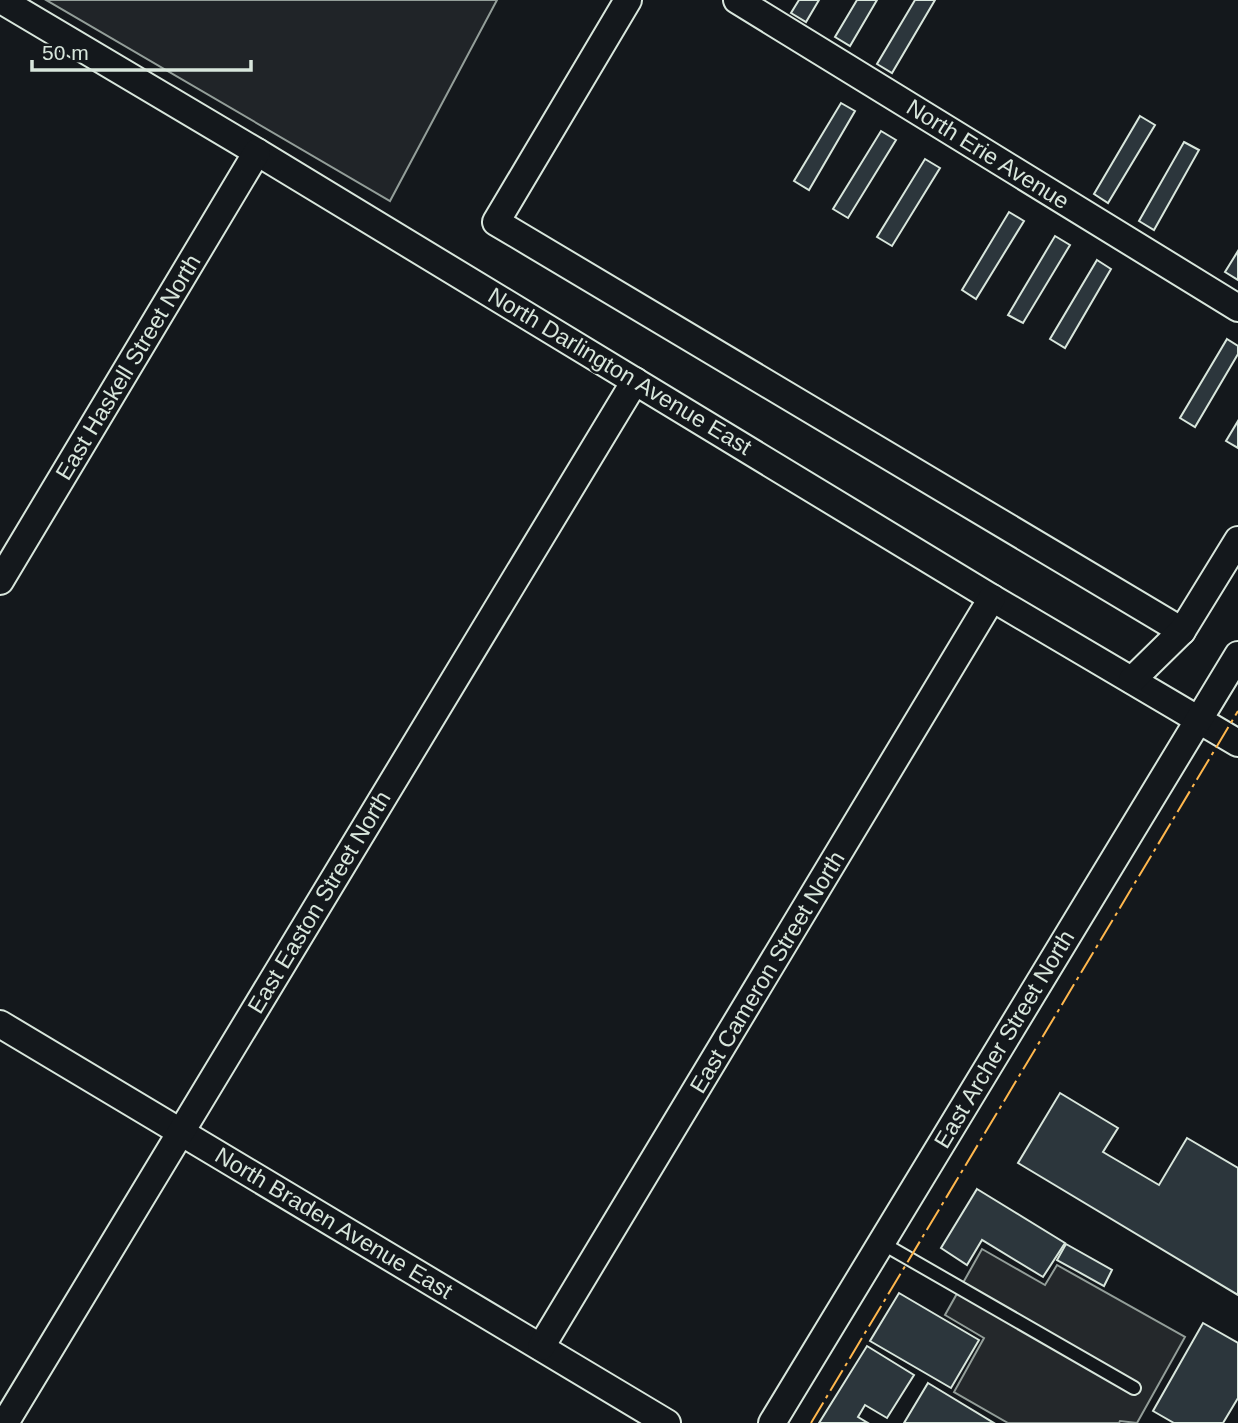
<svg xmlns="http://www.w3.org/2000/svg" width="1238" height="1423" font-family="Helvetica,sans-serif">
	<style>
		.green { fill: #202428; stroke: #939e99; stroke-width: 2 }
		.parking { fill: #24282b; stroke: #939e99; stroke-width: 2 }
		.building { fill: #2c363c; stroke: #d8e6dc; stroke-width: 2 }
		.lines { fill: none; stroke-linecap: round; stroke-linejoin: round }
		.lane-casing { stroke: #d8e6dc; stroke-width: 16 }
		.street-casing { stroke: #d8e6dc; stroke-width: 30 }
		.lane { stroke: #14181c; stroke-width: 12 }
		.street { stroke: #14181c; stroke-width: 26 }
		.power { stroke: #ffb74d; stroke-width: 2; stroke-dasharray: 24 5 3.5 5; stroke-linecap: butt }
		.labels { text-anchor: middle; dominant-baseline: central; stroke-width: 5; stroke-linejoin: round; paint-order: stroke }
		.street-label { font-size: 23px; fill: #d8e6dc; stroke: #14181c }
	</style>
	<rect width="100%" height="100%" fill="#14181c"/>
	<path class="green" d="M46 0H497L390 201Z"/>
	<path class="parking" d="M982 1249 1045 1285 1057 1265 1185 1337 1137 1423 1120 1421 1119 1423H1008L954 1392 984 1338 945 1315Z"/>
	<g class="building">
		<path d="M799 0H819L806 22 791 13Z"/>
		<path d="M857 0H877L850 46 835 37Z"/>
		<path d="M915 0H935L892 73 877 64Z"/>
		<path d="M841 103 855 111 809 190 794 181Z"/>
		<path d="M1140 116 1155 125 1108 203 1094 194Z"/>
		<path d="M881 131 896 140 848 218 833 209Z"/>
		<path d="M1184 142 1199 150 1154 230 1139 221Z"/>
		<path d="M925 159 940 168 892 246 877 237Z"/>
		<path d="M1009 212 1024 221 976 299 962 290Z"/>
		<path d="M1055 236 1070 245 1023 323 1008 315Z"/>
		<path d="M1238 251V280L1225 272Z"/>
		<path d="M1097 260 1111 269 1065 348 1050 339Z"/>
		<path d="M1227 339 1238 346V354L1195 427 1180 418Z"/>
		<path d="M1238 421V448L1226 441Z"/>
		<path d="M1060 1093 1118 1128 1103 1152 1159 1185 1187 1138 1238 1168V1295L1018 1163Z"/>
		<path d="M977 1189 1065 1243 1043 1277 982 1240 967 1265 941 1248Z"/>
		<path d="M1066 1244 1112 1270 1104 1286 1057 1260Z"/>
		<path d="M899 1293 979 1340 951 1388 870 1341Z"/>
		<path d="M1203 1323 1238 1343V1398L1223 1423H1174L1153 1411Z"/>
		<path d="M867 1346 914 1375 887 1418 865 1405 858 1417 868 1423H819Z"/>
		<path d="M928 1383 994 1423H904Z"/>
	</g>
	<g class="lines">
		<g class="lane-casing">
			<path id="lane" d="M880 1242 1134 1388"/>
		</g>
		<g class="street-casing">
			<g id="street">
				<path d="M1 0 257 152 992 598 1238 743"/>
				<path d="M628 0 496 222 1182 631"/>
				<path d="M737 0 1238 308"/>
				<path d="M0 581 257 152"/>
				<path d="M1132 680 1182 631 1238 540"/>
				<path d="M0 1024 667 1423"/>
				<path d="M541 1347 992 598"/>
				<path d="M5 1423 635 381"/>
				<path d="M772 1423 1238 655"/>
			</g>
		</g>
		<use href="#lane" class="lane"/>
		<use href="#street" class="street"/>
		<path class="power" d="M811 1423 1238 711"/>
	</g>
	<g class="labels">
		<g class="street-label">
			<text transform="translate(988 154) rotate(32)">North Erie Avenue</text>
			<text transform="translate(128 367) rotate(-59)">East Haskell Street North</text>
			<text transform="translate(620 371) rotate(31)">North Darlington Avenue East</text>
			<text transform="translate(319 902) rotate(-59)">East Easton Street North</text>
			<text transform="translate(767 972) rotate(-59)">East Cameron Street North</text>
			<text transform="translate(1004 1039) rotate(-59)">East Archer Street North</text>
			<text transform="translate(334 1223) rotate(31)">North Braden Avenue East</text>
		</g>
	</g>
	<path d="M32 60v10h219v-10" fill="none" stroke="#d8e6dc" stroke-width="3.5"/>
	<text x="42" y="60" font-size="21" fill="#d8e6dc" stroke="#14181c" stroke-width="5" paint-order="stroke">50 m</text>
</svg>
